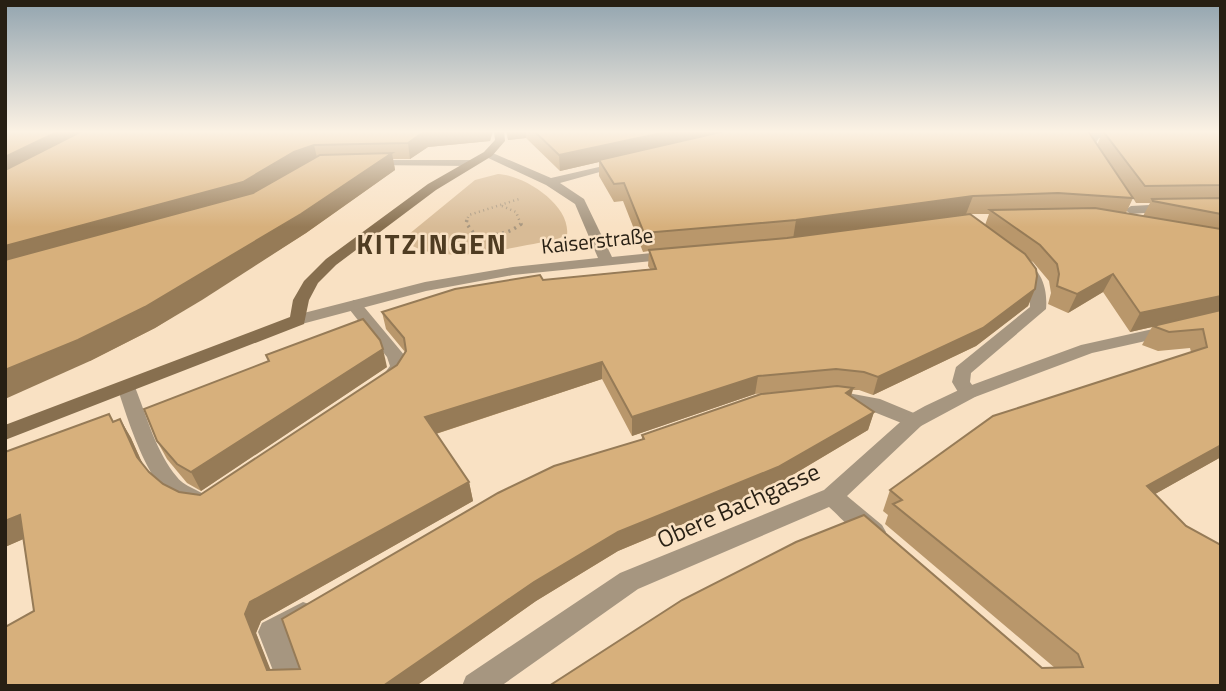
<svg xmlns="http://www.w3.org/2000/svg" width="1226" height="691" font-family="'Titillium Web',sans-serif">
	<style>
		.green { fill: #d8bb96 }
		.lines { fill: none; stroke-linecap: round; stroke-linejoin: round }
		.path-far1 { stroke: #a7967f; stroke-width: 2.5; stroke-dasharray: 1 3.5; stroke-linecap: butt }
		.path { stroke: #a7967f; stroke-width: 3.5; stroke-dasharray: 2 4.5; stroke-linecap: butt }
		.lane { fill: #a69680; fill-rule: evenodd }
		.street { fill: #a69680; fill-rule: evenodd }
		.secondary { fill: #876f4f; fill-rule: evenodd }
		.wall { fill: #b9976b; fill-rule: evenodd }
		.shaded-wall { fill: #967b57 }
		.building { fill: #d7b07c; stroke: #967b57; stroke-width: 2 }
		.labels { text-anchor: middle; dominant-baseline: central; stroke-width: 5; stroke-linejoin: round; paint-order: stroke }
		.street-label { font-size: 21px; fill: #271f13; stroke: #f9e1c3 }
		.near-street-label { font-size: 24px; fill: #271f13; stroke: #f9e1c3 }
		.district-label { font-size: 28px; font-weight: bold; letter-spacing: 2px; fill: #4f3c22; stroke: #f9e1c3 }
	</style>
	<rect width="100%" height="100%" fill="#f9e1c3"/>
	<path class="green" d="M498 174C524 175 571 205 567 235L555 240C515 246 435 270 403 239L475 180Z"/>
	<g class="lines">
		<g class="path-far1">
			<path d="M502 206 516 212 520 222"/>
			<path d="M466 222 469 215 519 199"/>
		</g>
		<path class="path" d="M467 220 466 223 475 235C492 236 507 235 521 224L519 220"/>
		<g class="lane">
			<path d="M372 160H472L478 163 472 166 368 165V161Z"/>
			<path d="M1019 259C1041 266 1048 288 1046 309L971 373 970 382 978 393 975 397H961L952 382 956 367 1030 307 1029 283 1012 263Z"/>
			<path d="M354 300 360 302 405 356 408 367 393 387H379L377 383 390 366 387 357 346 305Z"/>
			<path d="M126 381 133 383 135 387C147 417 156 452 177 477 186 489 205 490 211 502L208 508C157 525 129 421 117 387L119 383Z"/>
			<path d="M832 390 880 399 921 416 924 421 921 426 914 428 869 410 825 400 822 396 825 392Z"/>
			<path d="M303 602 312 605 316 614 312 623 288 637 308 686H279L258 632 262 623Z"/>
		</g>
		<g class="street">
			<path d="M1109 131H1143L1138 134 1099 138 1093 147 1098 157 1088 159 1083 147 1091 133Z"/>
			<path d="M488 151 551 178 625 161V165L560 183 584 199 612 257 672 251 679 255 672 259 513 275 426 291 298 325 292 324 290 320 292 316 425 282 513 267 598 258 575 204 546 185 484 156 483 154Z"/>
			<path d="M1168 204 1174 208 1173 211 1131 214 1125 210 1131 206Z"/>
			<path d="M1171 325 1177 326 1179 330 1177 334 1092 353 975 397 921 426 847 496 882 525 886 532 882 539C863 546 843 519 829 507L638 589 501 686H462L466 676 620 573 824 490 907 416 925 406 961 389 1081 345Z"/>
		</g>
		<path class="secondary" d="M494 131H504L505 141 492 156 436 190 336 265 318 283 309 300 304 324 5 440V425L290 317 293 300 304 281 326 259 428 184 484 152 495 140Z"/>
	</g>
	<g class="wall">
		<path d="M5 131H493L490 141 428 147 410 159H393L395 170 306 233 155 328 90 361Z"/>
		<path d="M506 131H1091L1089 133 1097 145 1103 131H1221V457L1155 494 1221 686 1042 668H1055L885 524 888 515 883 511 890 490 1191 352 1190 348 1158 351 1142 345 1152 327 1130 332 1103 292 1068 313 1048 304 1051 293 1049 281 1033 262 1028 259 1035 289 1028 306 976 346 873 395 859 390H853L851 396 874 412 868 430 774 486 618 551 536 601 416 686H5L34 611 23 539 5 547V452L120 419 131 438 143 465 149 472 163 484 179 492 200 495 397 365 405 352 386 329 382 312 543 280 650 269 648 266 649 251 643 252 623 201 614 202 599 176V162L560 171 526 138 508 140ZM1133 198 1136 203H1150L1143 216 1126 213ZM970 214H989L985 225ZM602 379 632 436 755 394 802 390 642 435V439L300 669 270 670 256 633 261 621 473 501 469 482 436 434Z"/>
		<path d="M269 361 387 367 201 491 187 483 167 459 157 441Z"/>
	</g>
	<g class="shaded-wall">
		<path d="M59 131H97L5 178V157Z"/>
		<path d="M425 131H493L490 141 428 147 410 159 408 143Z"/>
		<path d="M507 131H526V138L508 140Z"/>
		<path d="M671 131H740L599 160V162L560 171 559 155Z"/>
		<path d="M314 145 318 162 249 200 5 269V246Z"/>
		<path d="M392 153 395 170 306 233 202 300 155 328 90 361 5 399V370Z"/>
		<path d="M973 196 966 214 793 239 796 220Z"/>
		<path d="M1113 274 1103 292 1068 313 1077 294Z"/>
		<path d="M1035 289 1028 306 976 346 873 395 878 377Z"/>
		<path d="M1221 296 1220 312 1153 326 1152 327 1130 332 1140 313Z"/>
		<path d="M383 349 387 367 201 491 191 472Z"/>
		<path d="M602 362V379L429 436 425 417Z"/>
		<path d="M758 376 755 394 632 436V417Z"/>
		<path d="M853 388 848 407 846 393Z"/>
		<path d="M874 412 868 430 774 486 618 551 536 601 416 686H383L534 582 618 532Z"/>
		<path d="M120 419 131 438 148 476 137 457Z"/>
		<path d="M1221 445V457L1132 507 1147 486Z"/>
		<path d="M469 482 473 501 261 621 256 633 277 686 267 670 245 614 250 602Z"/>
		<path d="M20 515 35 534 5 547V521Z"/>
	</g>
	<g class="building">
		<path d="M5 131H59L5 157Z"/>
		<path d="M82 131H431H425L408 143 314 145 294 152 243 182 5 246V170Z"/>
		<path d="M534 131H671L559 155Z"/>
		<path d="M725 131H1088L1133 198 1058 193 973 196 796 220 644 233 624 183 614 184 599 160Z"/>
		<path d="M1103 131H1221V185L1145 186Z"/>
		<path d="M392 153 301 214 145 307 78 340 5 370V260L253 193 320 155Z"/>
		<path d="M1221 198V214L1153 201 1152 199Z"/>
		<path d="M1095 208 1221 229V296L1140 313 1113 274 1077 294 1057 286 1059 274 1057 264 1040 245 990 210Z"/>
		<path d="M970 214 1025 254 1036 269 1037 276 1035 289 983 328 878 377 864 372 836 369 758 376 632 417 602 362 425 417 469 482 250 602 245 614 267 670 300 669 282 619 498 493 554 466 644 439 642 435 761 394 837 386 853 388 846 393 874 412 778 467 618 532 534 582 383 686H5V627L34 611 20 515 5 521V452L109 414 113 422 120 419 137 457 149 472 163 484 179 492 200 495 397 365 406 351 404 338 382 312 455 289 540 275 543 280 656 269 649 250 787 238Z"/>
		<path d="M1221 310V445L1147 486 1186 526 1221 545V686H549L682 600 796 542 864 515 1042 668 1083 667 1078 654 893 504 902 500 890 490 993 416 1207 347 1203 329 1169 332 1153 326Z"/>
		<path d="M363 319 380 340 383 349 191 472 177 464 157 441 144 409 269 361 266 355Z"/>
	</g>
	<linearGradient id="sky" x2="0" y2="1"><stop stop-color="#92a4af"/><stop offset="0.58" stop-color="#fcf2e4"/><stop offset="1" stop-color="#fcf2e4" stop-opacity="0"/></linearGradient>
	<rect width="1226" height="227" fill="url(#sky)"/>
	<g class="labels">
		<g class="street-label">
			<text transform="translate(597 240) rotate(-6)">Kaiserstraße</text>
		</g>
		<g class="near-street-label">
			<text transform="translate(738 505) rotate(-24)">Obere Bachgasse</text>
		</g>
		<g class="district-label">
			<text x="432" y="243">KITZINGEN</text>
		</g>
	</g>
	<rect width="1226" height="691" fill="none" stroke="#271f13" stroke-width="14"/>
</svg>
